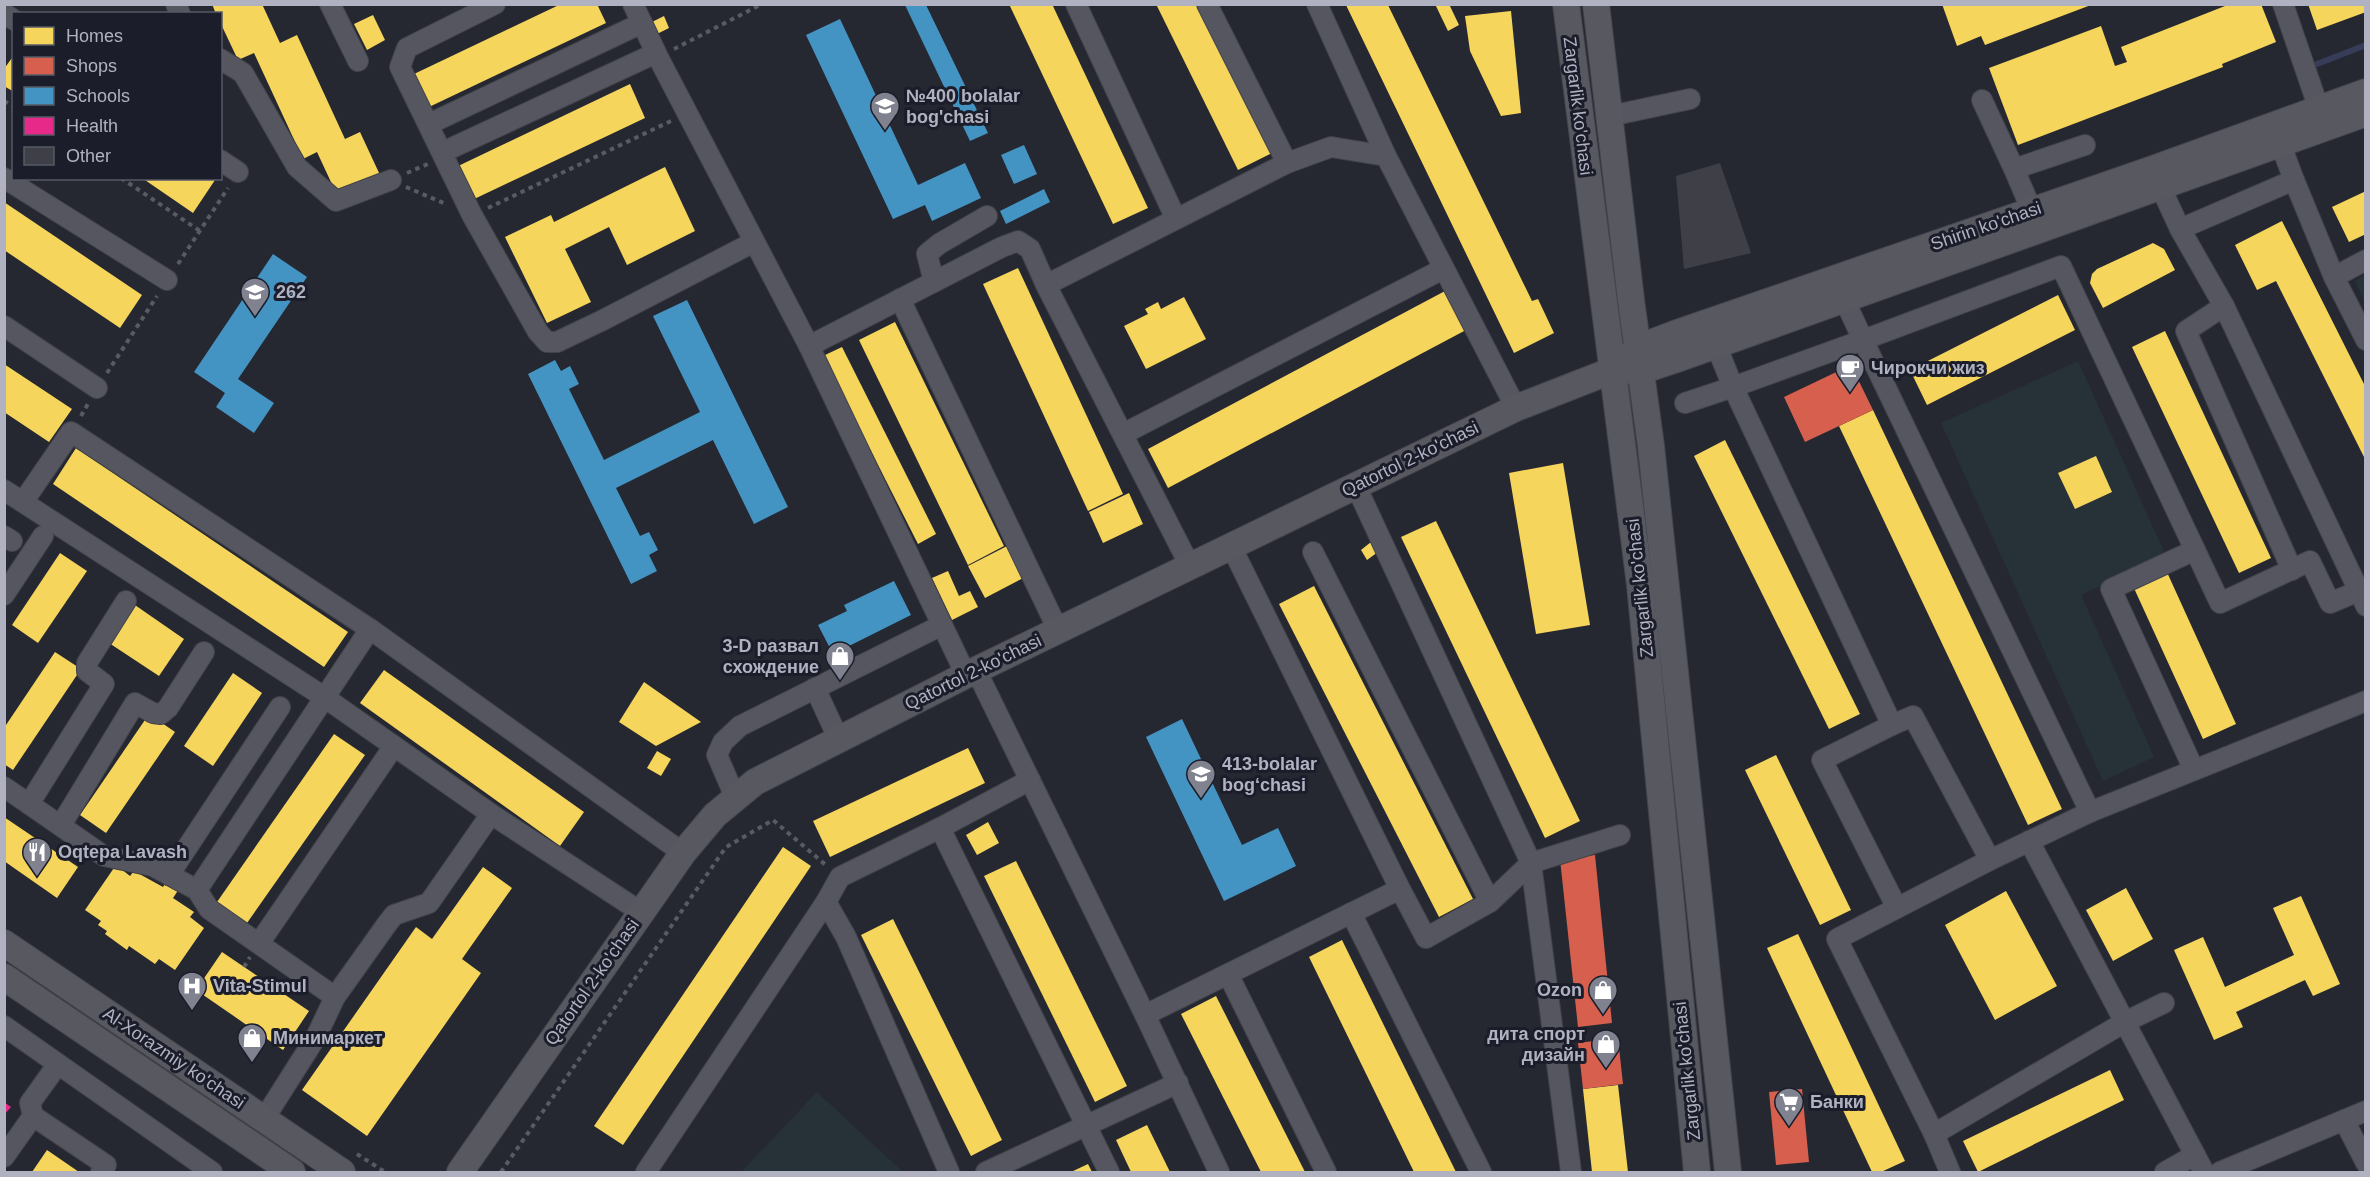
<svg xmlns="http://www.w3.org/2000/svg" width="2370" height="1177" font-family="Helvetica,sans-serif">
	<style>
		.green { fill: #273238 }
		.homes { fill: #f6d55c }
		.shops { fill: #d6604d }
		.schools { fill: #4393c3 }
		.health { fill: #e7298a }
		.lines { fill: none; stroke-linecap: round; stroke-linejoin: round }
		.stream { stroke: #373d59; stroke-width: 6 }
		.building { fill: #3e3f47 }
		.minor-casing { stroke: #42434a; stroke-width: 22 }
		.major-casing { stroke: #44454e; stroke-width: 28 }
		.path { stroke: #595b63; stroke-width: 4; stroke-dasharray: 4.5 4.5; stroke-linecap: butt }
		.minor { stroke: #55565f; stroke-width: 20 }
		.major { stroke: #585960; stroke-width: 26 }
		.labels { text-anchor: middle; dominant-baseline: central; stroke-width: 6; stroke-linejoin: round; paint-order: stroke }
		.poi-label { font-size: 18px; font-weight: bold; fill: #b0b2c2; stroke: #1b1d2a; text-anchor: start }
		.street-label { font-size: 18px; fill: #b0b2c2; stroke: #1b1d2a }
	</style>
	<rect width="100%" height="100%" fill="#262831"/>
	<g class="green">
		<path d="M2365 275V302L2355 281Z"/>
		<path d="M2078 361 2166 556 2081 595 2154 757 2103 781 1941 423Z"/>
		<path d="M817 1092 903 1172H741Z"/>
	</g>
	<g class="homes">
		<path d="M212 4H262L280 43 297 35 345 139 360 132 380 175 337 195 317 152 303 159 254 53 238 60 220 22V14H216Z"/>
		<path d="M561 4H597L606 23 429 107 414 74Z"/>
		<path d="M1009 4H1052L1148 208 1113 224Z"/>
		<path d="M1156 4H1199L1272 153 1238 170Z"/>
		<path d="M1435 4H1449L1459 25 1448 31Z"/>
		<path d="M1942 4H2091V5L1985 45 1981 36 1957 46Z"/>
		<path d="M2230 4H2261L2276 42 2222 64 2223 67 2018 145 1989 68 2101 26 2115 66 2127 62 2121 47Z"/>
		<path d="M2308 4H2366V12L2317 30Z"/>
		<path d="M1346 5H1388L1532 301 1538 299 1554 333 1514 353Z"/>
		<path d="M1511 11 1521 113 1501 116 1470 51 1465 16Z"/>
		<path d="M373 15 385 40 367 50 354 24Z"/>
		<path d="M664 16 669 28 657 34 652 22Z"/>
		<path d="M14 55V92L4 86V69Z"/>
		<path d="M630 84 645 118 470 201 454 168Z"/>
		<path d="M665 167 695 231 627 265 609 227 565 249 591 302 547 323 505 237 551 215 554 222Z"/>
		<path d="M142 178H213L215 180 193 213Z"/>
		<path d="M2366 191V234L2349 242 2332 207Z"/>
		<path d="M4 202 142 295 120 328 4 250Z"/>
		<path d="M2282 221 2366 388V461L2276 281 2257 290 2235 245Z"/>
		<path d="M2153 243 2164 249 2175 270 2103 308 2090 283 2092 274 2097 269Z"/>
		<path d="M1018 268 1123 494 1088 511 983 284Z"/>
		<path d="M1445 291 1466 330 1168 488 1148 449Z"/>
		<path d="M2058 295 2075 330 1927 405 1910 370Z"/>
		<path d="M1184 297 1206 339 1146 369 1124 326 1148 314 1145 309 1158 302 1161 309Z"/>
		<path d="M895 322 1004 546 968 565 859 340Z"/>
		<path d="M2165 331 2271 558 2239 573 2132 347Z"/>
		<path d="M842 347 936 534 918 544 823 356Z"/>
		<path d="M4 364 72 409 49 442 4 412Z"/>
		<path d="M1873 410 2062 809 2028 825 1839 426Z"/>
		<path d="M1725 440 1860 714 1829 729 1694 456Z"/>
		<path d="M76 448 348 632 324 667 53 484Z"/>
		<path d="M2096 456 2112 492 2075 509 2058 473Z"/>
		<path d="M1563 463 1590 625 1536 634 1509 473Z"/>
		<path d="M1129 493 1143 524 1103 543 1089 512Z"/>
		<path d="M1436 521 1580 821 1545 838 1401 537Z"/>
		<path d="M1371 542 1378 552 1367 560 1361 550Z"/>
		<path d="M1011 544 1027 576 985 598 968 566Z"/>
		<path d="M60 553 87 571 38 643 12 625Z"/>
		<path d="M2166 570 2236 724 2203 739 2133 586Z"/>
		<path d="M948 571 959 596 970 591 978 607 952 620 932 578Z"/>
		<path d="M1314 586 1473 899 1439 917 1279 604Z"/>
		<path d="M132 603 184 639 159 676 106 641Z"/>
		<path d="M55 652 81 669 13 770 4 764V728Z"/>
		<path d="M384 670 584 812 560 846 360 703Z"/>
		<path d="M233 673 262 693 213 766 184 746Z"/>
		<path d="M644 682 701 722 656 746 619 722Z"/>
		<path d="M149 714 175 732 106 833 80 815Z"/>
		<path d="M334 734 365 755 247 923 217 902Z"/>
		<path d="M968 748 985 783 830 857 813 821Z"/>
		<path d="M657 751 671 759 661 776 647 768Z"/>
		<path d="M1776 755 1851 910 1820 925 1745 770Z"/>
		<path d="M4 817 78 867 57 898 4 861Z"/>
		<path d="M988 822 999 843 977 855 966 835Z"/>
		<path d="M783 847 811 866 623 1145 594 1126Z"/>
		<path d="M1016 861 1127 1086 1095 1102 984 876Z"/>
		<path d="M116 865 130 876 134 871 163 887 167 881 179 889 173 898 194 912 190 917 204 928 175 970 159 959 155 964 129 946 127 950 105 934 107 931 98 925 101 921 85 910Z"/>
		<path d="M483 867 512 888 462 959 481 973 367 1136 302 1090 416 927 432 939Z"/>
		<path d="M2126 888 2153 939 2113 961 2086 910Z"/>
		<path d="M2006 891 2057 986 1995 1020 1945 925Z"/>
		<path d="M2301 896 2340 984 2313 996 2305 980 2236 1012 2243 1027 2214 1040 2174 950 2203 937 2225 987 2294 955 2273 908Z"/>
		<path d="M893 919 1002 1140 971 1156 861 935Z"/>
		<path d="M1798 934 1905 1161 1881 1172H1872L1767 948Z"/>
		<path d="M1342 940 1456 1172H1414L1309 957Z"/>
		<path d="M222 952 309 1011 283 1050 196 990Z"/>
		<path d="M1216 996 1305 1172H1261L1181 1014Z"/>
		<path d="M2110 1070 2124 1100 1978 1172 1963 1141Z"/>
		<path d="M1618 1085 1628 1172H1592L1583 1089Z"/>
		<path d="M1147 1125 1170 1172H1131L1116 1140Z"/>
		<path d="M47 1150 79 1172H32Z"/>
		<path d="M1088 1164 1092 1172H1071Z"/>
	</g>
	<g class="shops">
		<path d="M1851 365 1873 410 1805 442 1784 397Z"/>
		<path d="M1595 855 1612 1023 1578 1027 1560 859Z"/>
		<path d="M1618 1038 1623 1084 1583 1089 1578 1043Z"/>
		<path d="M1802 1089 1809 1162 1776 1165 1769 1092Z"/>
	</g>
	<g class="schools">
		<path d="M905 5H926L988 133 970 141Z"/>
		<path d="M840 19 918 185 965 163 981 198 932 221 925 205 893 219 806 35Z"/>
		<path d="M1024 145 1037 174 1014 184 1001 155Z"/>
		<path d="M1044 189 1050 202 1006 224 1000 211Z"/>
		<path d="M273 254 307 277 238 379 274 403 254 433 216 407 225 393 194 372Z"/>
		<path d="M687 300 788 507 754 524 713 440 616 488 640 536 649 532 658 550 649 555 657 571 631 584 528 374 555 360 561 371 570 366 579 384 569 389 604 460 700 412 653 316Z"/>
		<path d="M894 581 911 615 833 654 818 625 847 611 844 605Z"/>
		<path d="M1182 719 1242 845 1278 828 1296 866 1224 901 1146 737Z"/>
	</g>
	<path class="health" d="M4 1102 11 1107 4 1115Z"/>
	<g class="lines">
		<path class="stream" d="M2317 64 2366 45"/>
	</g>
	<path class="building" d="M1720 163 1751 253 1684 269 1676 176Z"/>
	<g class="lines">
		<g class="minor-casing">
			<g id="minor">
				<path d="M176 4 180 14"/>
				<path d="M330 4 358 61"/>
				<path d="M495 4 407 48 400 67 472 215 538 332 547 342H557L603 320 754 242"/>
				<path d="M633 4 658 57 809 346 966 675"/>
				<path d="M1076 4 1176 219"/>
				<path d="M1317 4 1386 156 1516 408"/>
				<path d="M2283 4 2319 109"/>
				<path d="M4 13 14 20"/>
				<path d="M220 59 243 73 297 167 336 201 391 180"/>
				<path d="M1982 100 2014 169 2085 145"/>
				<path d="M1610 116 1690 99"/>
				<path d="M429 124 642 23"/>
				<path d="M2276 132 2294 180"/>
				<path d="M443 152 656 53"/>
				<path d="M220 160 238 172"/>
				<path d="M1287 163 1331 147 1386 156"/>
				<path d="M2014 169 2032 211"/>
				<path d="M2155 175 2180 229 2224 306 2366 606"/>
				<path d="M4 178 167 280"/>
				<path d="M2180 229 2294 180 2334 277 2366 340"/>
				<path d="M2334 277 2366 260"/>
				<path d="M934 282 927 254 939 244 987 216"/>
				<path d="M1046 285 1287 163 1207 4"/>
				<path d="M1839 288 1863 340 2061 266 2220 603 2310 561 2330 603 2366 588"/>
				<path d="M900 299 1058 630"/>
				<path d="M2224 306 2186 331 2292 570"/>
				<path d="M4 326 97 388"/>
				<path d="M1716 345 1733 387 1863 340 2090 812"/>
				<path d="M809 346 1002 247 1018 241 1030 249 1046 285 1190 566"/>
				<path d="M1685 403 1733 387 1892 725 1913 716 1990 860"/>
				<path d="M1123 434 1443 269"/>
				<path d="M1356 486 1531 863 1571 1172"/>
				<path d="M4 490 324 697 491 814 641 912"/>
				<path d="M23 502 71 432 370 629 683 853"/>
				<path d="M4 536 12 541"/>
				<path d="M1231 546 1400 889 1426 938 1490 902 1313 552"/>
				<path d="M4 595 43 536"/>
				<path d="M976 670 1145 1015 1219 1172"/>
				<path d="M815 688 839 740"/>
				<path d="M1892 725 1822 760 1897 908 1837 939 1934 1134 1950 1172"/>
				<path d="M2194 770 2111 589 2195 550"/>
				<path d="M4 787 29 804 104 684 87 671V663L126 601"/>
				<path d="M735 797 717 755 723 742 740 726 942 625"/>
				<path d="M29 804 104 856 153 866 197 890 209 909 335 997"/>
				<path d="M61 825 135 703 153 713 161 714 168 708 204 652"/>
				<path d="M940 828 1109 1172"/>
				<path d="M2029 841 2204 1172"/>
				<path d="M169 875 280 707"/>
				<path d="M197 890 370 629"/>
				<path d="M826 902 846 937 949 1172"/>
				<path d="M1490 902 1531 863 1620 835"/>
				<path d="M1897 908 1990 860 2090 812 2366 701"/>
				<path d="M1351 913 1481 1172"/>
				<path d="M260 942 394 746"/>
				<path d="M1228 974 1326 1172"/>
				<path d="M1145 1015 1400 889"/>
				<path d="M4 1026 212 1172"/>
				<path d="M58 1064 30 1103 33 1116 106 1165 101 1172"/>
				<path d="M264 1119 316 1037 335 997 387 924 394 915 429 903 491 814"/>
				<path d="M2344 1120 2366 1163"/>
				<path d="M1934 1134 2125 1022 2164 1003"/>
				<path d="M4 1157 33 1116"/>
				<path d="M646 1172 826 902 840 877 940 828 1030 780"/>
				<path d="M986 1172 1178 1083"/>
				<path d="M2165 1172 2195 1155"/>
				<path d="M2220 1172 2366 1111"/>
			</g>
		</g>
		<g class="major-casing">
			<g id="major">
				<path d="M1566 4 1640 585 1697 1172"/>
				<path d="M1596 4 1631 300 1651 446 1728 1172"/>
				<path d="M1627 358 1638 348 1677 333 2153 169 2366 92"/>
				<path d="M4 943 342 1172"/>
				<path d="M4 977 292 1172"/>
				<path d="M460 1172 683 853 715 815 755 782 966 675 1516 408 1613 370 1641 371 1680 358 2366 113"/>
			</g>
		</g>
		<g class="path">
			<path d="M674 49 762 4"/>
			<path d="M4 101 14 107"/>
			<path d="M407 173 428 164"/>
			<path d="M121 178 200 231"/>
			<path d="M406 187 446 204"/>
			<path d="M488 208 671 121"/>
			<path d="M178 264 228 188"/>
			<path d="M107 373 157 296"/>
			<path d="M81 416 89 402"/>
			<path d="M244 967 250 957"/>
			<path d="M357 1154 385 1172"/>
			<path d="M501 1172 726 847 773 820 827 866"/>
		</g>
		<use href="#minor" class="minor"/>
		<use href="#major" class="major"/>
	</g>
	<defs>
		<g id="school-pin" transform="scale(1.5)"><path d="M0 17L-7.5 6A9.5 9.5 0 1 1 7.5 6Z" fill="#80828f" stroke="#1b1d2a"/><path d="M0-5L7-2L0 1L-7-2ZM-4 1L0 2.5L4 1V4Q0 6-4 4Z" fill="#fff"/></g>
		<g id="cafe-pin" transform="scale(1.5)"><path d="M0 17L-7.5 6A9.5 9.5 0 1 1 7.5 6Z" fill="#80828f" stroke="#1b1d2a"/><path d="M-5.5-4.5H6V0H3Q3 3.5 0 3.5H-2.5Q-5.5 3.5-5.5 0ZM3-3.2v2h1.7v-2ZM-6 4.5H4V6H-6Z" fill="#fff"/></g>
		<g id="shop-pin" transform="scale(1.5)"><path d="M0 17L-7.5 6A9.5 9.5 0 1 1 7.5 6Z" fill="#80828f" stroke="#1b1d2a"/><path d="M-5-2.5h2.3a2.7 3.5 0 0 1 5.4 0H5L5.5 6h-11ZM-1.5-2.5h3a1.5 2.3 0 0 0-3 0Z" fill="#fff"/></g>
		<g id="restaurant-pin" transform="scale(1.5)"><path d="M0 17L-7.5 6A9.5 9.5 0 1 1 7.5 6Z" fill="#80828f" stroke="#1b1d2a"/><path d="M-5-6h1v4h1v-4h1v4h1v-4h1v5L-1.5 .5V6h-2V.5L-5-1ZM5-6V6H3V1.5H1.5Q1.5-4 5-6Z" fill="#fff"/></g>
		<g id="hospital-pin" transform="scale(1.5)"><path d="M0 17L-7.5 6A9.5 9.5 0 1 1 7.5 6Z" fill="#80828f" stroke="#1b1d2a"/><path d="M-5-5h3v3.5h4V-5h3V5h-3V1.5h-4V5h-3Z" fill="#fff"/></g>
		<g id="supermarket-pin" transform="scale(1.5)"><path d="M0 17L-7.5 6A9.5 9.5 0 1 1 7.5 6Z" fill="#80828f" stroke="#1b1d2a"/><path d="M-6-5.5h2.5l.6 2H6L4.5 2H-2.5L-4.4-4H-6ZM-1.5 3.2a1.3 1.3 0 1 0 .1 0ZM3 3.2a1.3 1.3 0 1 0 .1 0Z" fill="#fff"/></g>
	</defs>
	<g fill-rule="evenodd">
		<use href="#school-pin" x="885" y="106"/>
		<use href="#school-pin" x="255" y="292"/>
		<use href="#cafe-pin" x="1850" y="368"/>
		<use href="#shop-pin" x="840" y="656"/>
		<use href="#school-pin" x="1201" y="774"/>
		<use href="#restaurant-pin" x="37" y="852"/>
		<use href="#hospital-pin" x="192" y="986"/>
		<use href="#shop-pin" x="1603" y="990"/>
		<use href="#shop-pin" x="252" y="1038"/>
		<use href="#shop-pin" x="1606" y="1044"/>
		<use href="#supermarket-pin" x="1789" y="1102"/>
	</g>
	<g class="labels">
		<g class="poi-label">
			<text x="906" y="96">№400 bolalar<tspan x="906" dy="21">bog'chasi</tspan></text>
			<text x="276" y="292">262</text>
			<text x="1871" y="368">Чирокчи жиз</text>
			<text x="819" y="646" text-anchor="end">3-D развал<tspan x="819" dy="21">схождение</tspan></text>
			<text x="1222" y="764">413-bolalar<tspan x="1222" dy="21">bogʻchasi</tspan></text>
			<text x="58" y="852">Oqtepa Lavash</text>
			<text x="213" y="986">Vita-Stimul</text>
			<text x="1582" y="990" text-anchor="end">Ozon</text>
			<text x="1585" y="1034" text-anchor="end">дита спорт<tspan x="1585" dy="21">дизайн</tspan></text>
			<text x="273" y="1038">Минимаркет</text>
			<text x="1810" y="1102">Банки</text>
		</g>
		<g class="street-label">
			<text transform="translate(1578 106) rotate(83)">Zargarlik ko'chasi</text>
			<text transform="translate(1986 226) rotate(-19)">Shirin ko'chasi</text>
			<text transform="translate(1410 459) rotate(-26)">Qatortol 2-ko'chasi</text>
			<text transform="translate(1640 588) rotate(-96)">Zargarlik ko'chasi</text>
			<text transform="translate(973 672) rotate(-26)">Qatortol 2-ko'chasi</text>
			<text transform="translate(592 982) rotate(-55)">Qatortol 2-ko'chasi</text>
			<text transform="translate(174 1058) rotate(34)">Al-Xorazmiy ko'chasi</text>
			<text transform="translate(1687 1071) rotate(-96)">Zargarlik ko'chasi</text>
		</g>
	</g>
	<rect width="2370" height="1177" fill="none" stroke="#b0b2c2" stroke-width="12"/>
	<rect x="12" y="12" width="210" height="168" fill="#1b1d2a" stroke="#575967" stroke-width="1.5"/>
	<rect x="24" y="27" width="30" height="18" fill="#f6d55c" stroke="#575967" stroke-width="1.5"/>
	<text x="66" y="42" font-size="18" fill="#b0b2c2">Homes</text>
	<rect x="24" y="57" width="30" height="18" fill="#d6604d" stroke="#575967" stroke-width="1.5"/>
	<text x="66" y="72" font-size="18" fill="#b0b2c2">Shops</text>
	<rect x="24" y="87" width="30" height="18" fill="#4393c3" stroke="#575967" stroke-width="1.5"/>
	<text x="66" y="102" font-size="18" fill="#b0b2c2">Schools</text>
	<rect x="24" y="117" width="30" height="18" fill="#e7298a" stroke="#575967" stroke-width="1.5"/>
	<text x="66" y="132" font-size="18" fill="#b0b2c2">Health</text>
	<rect x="24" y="147" width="30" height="18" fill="#3e3f47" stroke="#575967" stroke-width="1.5"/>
	<text x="66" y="162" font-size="18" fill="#b0b2c2">Other</text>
</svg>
